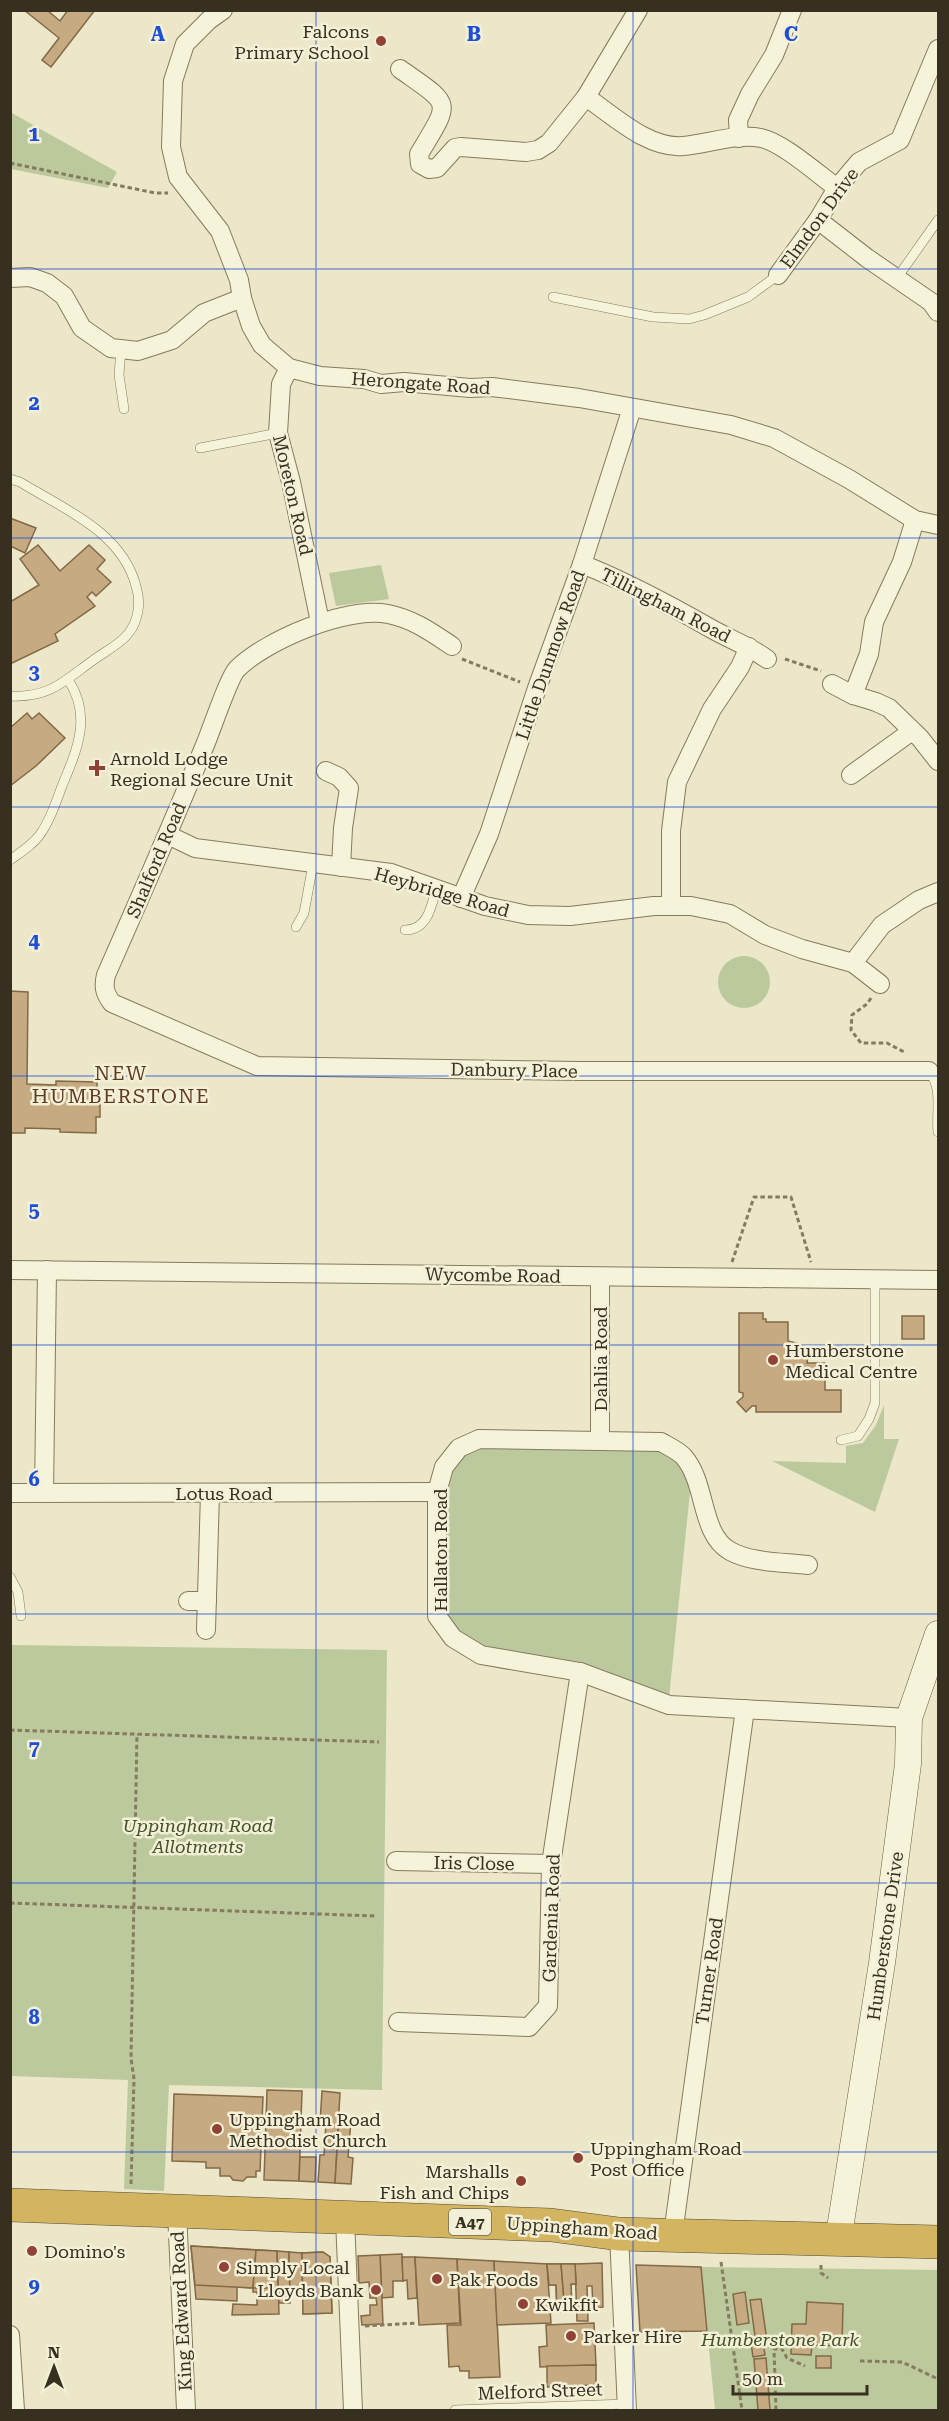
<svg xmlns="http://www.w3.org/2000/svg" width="949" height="2421" font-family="'Roboto Serif',serif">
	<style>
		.green { fill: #bcc99d }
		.building { fill: #c6aa81; stroke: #836946; stroke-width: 1.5 }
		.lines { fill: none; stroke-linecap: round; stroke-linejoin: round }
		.lane-casing { stroke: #867a5f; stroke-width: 10 }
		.street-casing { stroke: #867a5f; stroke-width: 20 }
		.secondary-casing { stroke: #685b42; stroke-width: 27 }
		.highway-casing { stroke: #544832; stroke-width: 34 }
		.path { stroke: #867a5f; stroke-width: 3; stroke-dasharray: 4.5 3; stroke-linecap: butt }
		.lane { stroke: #f6f3db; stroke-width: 9 }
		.street { stroke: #f6f3db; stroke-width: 18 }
		.secondary { stroke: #f6f3db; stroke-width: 26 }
		.highway { stroke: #d2b461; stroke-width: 33 }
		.grid { fill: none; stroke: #1d4ed8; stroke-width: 1.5; stroke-opacity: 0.55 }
		.poi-dot { fill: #904334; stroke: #f3f0d7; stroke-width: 2 }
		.labels { text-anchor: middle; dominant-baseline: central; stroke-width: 5; stroke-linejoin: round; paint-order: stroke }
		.shield { fill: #f3f0d7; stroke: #6f6a58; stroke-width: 1.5 }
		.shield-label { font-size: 16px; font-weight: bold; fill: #373021 }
		.poi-label { font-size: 18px; fill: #373021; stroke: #f3f0d7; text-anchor: start }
		.street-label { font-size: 18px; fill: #373021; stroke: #f3f0d7 }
		.park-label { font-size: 18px; font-style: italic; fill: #415229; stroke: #f3f0d7 }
		.neighbourhood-label { font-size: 20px; letter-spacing: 1.5px; fill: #603b24; stroke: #f3f0d7 }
		.grid-label { font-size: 20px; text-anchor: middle; font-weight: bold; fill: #1d4ed8; stroke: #f3f0d7; stroke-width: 5; stroke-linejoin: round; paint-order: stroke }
	</style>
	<rect width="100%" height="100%" fill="#ebe7c8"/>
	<g class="green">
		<path d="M10 112 117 172 108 188 11 169Z"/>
		<path d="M381 565 389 599 336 606 329 573Z"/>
		<circle cx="744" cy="982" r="26"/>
		<path d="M884 1405V1439H899L875 1512 772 1461 846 1463V1446L863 1443 876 1425Z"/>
		<path d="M480 1445 659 1447 678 1459 691 1482 669 1698 483 1650 455 1634 442 1615 443 1493 449 1469 463 1452Z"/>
		<path d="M11 1645 387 1650 382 2090 169 2085 164 2191 124 2189 128 2080 11 2076Z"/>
		<path d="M701 2267 938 2270V2410H715Z"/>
	</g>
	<g class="building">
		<path d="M24 10H47L60 21 68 10H95L51 67 42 60 59 38Z"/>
		<path d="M10 518 36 528 25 553 10 546Z"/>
		<path d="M38 545 60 571 89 545 105 560 97 569 111 582 96 596 92 592 87 597 95 606 55 634 58 641 10 664V602L39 585 20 559Z"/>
		<path d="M27 713 32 719 39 713 65 738 36 766 10 786V728Z"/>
		<path d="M10 991 28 992 27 1084 56 1085V1081L97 1082V1099H100V1117H96V1133L60 1132V1129L25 1128V1133H10Z"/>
		<path d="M739 1313H763V1319H766V1322H788V1341L800 1344 804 1347 808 1357 807 1363H825V1390H841V1412H756V1406H752L746 1412 737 1402 743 1397V1393L739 1392Z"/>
		<rect x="902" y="1316" width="22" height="23"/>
		<path d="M267 2090 302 2091 299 2181 264 2180Z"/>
		<path d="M322 2091 340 2093 335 2183 318 2182 320 2155H324L326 2123H320Z"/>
		<path d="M174 2094 263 2097 260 2171H256V2177H247L243 2181 233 2180 230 2176H220V2168H206V2162L172 2161Z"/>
		<path d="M339 2119 351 2120 348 2157 353 2158 351 2184 335 2183Z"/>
		<path d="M300 2157H316L315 2182 299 2181Z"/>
		<path d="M191 2246 277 2251 279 2314 232 2315 233 2304 257 2305V2292H253V2288L237 2287V2301L196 2299Z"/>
		<path d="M191 2246 256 2250 253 2288 195 2285Z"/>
		<path d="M256 2250 277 2251 278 2288H253Z"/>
		<path d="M277 2251 289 2252 290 2303H279Z"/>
		<path d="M289 2252 302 2253 303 2294H290Z"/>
		<path d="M323 2252 330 2257 332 2313 303 2314 302 2253Z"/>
		<path d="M323 2252 330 2257 332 2313 303 2314 302 2253Z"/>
		<path d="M402 2254 403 2281H393V2297L382 2298 380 2255Z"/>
		<path d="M380 2255 383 2324 362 2325 361 2316 370 2315V2305H377L376 2298H370L369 2282 359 2283 358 2256Z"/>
		<path d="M402 2257H415L417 2298 408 2299 407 2280 403 2281Z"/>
		<path d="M415 2257 457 2259 460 2323 419 2325Z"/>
		<path d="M457 2259 494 2261 500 2377 469 2378V2371H460L459 2366 449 2367 447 2325H461Z"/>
		<path d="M494 2261 547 2264 551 2323 497 2325Z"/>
		<path d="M602 2263 603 2307 593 2308 592 2286H587L588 2321H577L575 2264Z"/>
		<path d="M547 2264H575L576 2284H571L572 2311 557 2312 556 2285H549Z"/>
		<path d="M547 2264H561L565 2312H557L556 2285H549Z"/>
		<path d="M561 2264H575L576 2284H571L572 2311 565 2312Z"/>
		<path d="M636 2265 701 2267 707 2331 640 2332Z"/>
		<path d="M745 2292 749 2323 737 2325 733 2294Z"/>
		<path d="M761 2299 767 2341 763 2342 765 2355 753 2357 751 2343H756L750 2300Z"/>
		<path d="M807 2302 843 2304 842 2346 812 2345 811 2355 791 2354 792 2324H806Z"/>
		<path d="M594 2323 596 2365 540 2367 539 2347 547 2346 546 2325Z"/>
		<rect x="816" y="2356" width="15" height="12"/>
		<path d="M766 2358 770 2410H758L754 2359Z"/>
		<path d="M596 2365V2385L547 2387V2366Z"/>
	</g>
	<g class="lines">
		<g class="lane-casing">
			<g id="lane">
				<path d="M897 278 938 220"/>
				<path d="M553 297 653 317 689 319 704 315 748 297 778 275"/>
				<path d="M121 349 119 375 124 409"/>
				<path d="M200 448 278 433"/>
				<path d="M10 479 20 482C64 509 122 532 136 586 141 602 139 620 128 634 119 645 104 652 92 661 63 682 49 698 10 696"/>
				<path d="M10 860C21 852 34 844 41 833 51 819 56 802 62 786 77 750 92 717 69 681"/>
				<path d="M296 927 304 913 313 864"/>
				<path d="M405 930C427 930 431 908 436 890"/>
				<path d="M929 1071C943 1089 936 1111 938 1132"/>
				<path d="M841 1440 858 1436 869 1419 875 1403V1279"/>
				<path d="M10 1577 18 1592 21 1616"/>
				<path d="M455 2410 626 2404"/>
			</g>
		</g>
		<g class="street-casing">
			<g id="street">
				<path d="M223 10 209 20 185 44 173 81 171 147 178 177 220 231 239 280 242 298 251 326 262 345 289 368 320 376 364 379 381 384 404 382 470 388 492 387 579 398 731 425 774 438 849 479 915 520 938 525"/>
				<path d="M400 69C452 106 452 99 419 154L420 164 429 169 437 168 455 148 461 147 526 152 538 150 549 143 586 97 638 10"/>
				<path d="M586 97C614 116 648 149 683 146 708 144 736 133 761 138 782 142 819 175 837 188"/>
				<path d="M739 138 738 120 750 94 774 55 792 10"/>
				<path d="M818 220 867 258 931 302 938 312"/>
				<path d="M778 275 818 220 837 188 859 162 900 140 938 49"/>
				<path d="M10 278 30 277 47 283 64 296 82 328 111 348 138 351 172 340 204 313 242 298"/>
				<path d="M289 368 281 384 278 433 291 482 320 622"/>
				<path d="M582 564C627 582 668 604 710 628 729 639 749 646 767 659"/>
				<path d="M452 646C431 632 413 619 388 614 347 606 266 640 237 669 229 677 211 731 205 745 173 822 140 898 106 975 103 987 105 994 112 1003L257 1066 579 1071H929"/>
				<path d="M832 684 853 695 876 702 889 708 920 738 938 761"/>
				<path d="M853 695 869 654 874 622 902 562 915 520"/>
				<path d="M326 771 339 777 349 788 343 828 341 867"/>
				<path d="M851 775 912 731"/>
				<path d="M168 835 195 848 391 873 485 906 528 915 570 916 654 906H691L730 914 765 935 802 949 853 963 880 984"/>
				<path d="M461 898 489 834 537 688 582 564 632 408"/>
				<path d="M671 906V831L677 782 712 709 740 667 749 647"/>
				<path d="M853 963 882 925 919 900 938 892"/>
				<path d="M10 1270 938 1280"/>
				<path d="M600 1277V1441"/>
				<path d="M10 1493 437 1492"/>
				<path d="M44 1493 47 1270"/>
				<path d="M808 1565C783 1562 752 1563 730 1551 700 1534 707 1484 684 1457 679 1451 668 1446 661 1442L479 1439 459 1448 444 1467 437 1492V1616L453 1638 481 1655 580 1672 669 1705 909 1718"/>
				<path d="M188 1601H207"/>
				<path d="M206 1630 210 1493"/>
				<path d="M396 1861 551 1864"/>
				<path d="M398 2022 529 2027 548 2006 551 1864 580 1672"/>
				<path d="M177 2211 186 2410"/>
				<path d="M345 2219 353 2410"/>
				<path d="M619 2234 627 2410"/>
				<path d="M673 2234 745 1709"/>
				<path d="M10 2335 15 2410"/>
			</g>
		</g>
		<g class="secondary-casing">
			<path id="secondary" d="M838 2241 882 1963 908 1764 909 1718 938 1634"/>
		</g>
		<g class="highway-casing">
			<path id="highway" d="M10 2205 551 2225 619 2234 938 2242"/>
		</g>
		<g class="path">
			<path d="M10 163 155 193H168"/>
			<path d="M462 659 520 682"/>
			<path d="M785 659 821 671"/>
			<path d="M871 998 867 1004 852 1015 851 1030 861 1043H887L904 1052"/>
			<path d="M732 1262 754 1197H791L811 1262"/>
			<path d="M10 1730 379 1742"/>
			<path d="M10 1903 375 1916"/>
			<path d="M131 2184 134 2079 131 2058 137 1734"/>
			<path d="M721 2262 742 2410"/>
			<path d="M821 2265V2273L828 2278"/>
			<path d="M365 2326 417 2323"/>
			<path d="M860 2361 902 2362 938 2379"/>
			<path d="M776 2410 774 2349H782L787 2358 805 2366"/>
		</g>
		<use href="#lane" class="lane"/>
		<use href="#street" class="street"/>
		<use href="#secondary" class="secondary"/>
		<use href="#highway" class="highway"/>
	</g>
	<path class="grid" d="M316 10V2410M633 10V2410M10 269H938M10 538H938M10 807H938M10 1076H938M10 1345H938M10 1614H938M10 1883H938M10 2152H938"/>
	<g class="poi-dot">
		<circle cx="381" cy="41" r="6"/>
		<path d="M94 759h6v6h6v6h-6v6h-6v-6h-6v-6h6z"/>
		<circle cx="773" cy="1360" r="6"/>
		<circle cx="217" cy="2129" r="6"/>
		<circle cx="578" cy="2158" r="6"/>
		<circle cx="521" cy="2181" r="6"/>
		<circle cx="32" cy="2251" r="6"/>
		<circle cx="224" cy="2267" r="6"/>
		<circle cx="437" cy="2279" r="6"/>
		<circle cx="376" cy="2290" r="6"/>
		<circle cx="523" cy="2304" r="6"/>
		<circle cx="571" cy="2336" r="6"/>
	</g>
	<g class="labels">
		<rect class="shield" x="449" y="2209" width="42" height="26" rx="4.5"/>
		<g class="shield-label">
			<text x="470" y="2222">A47</text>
		</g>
		<g class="poi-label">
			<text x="369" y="31" text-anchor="end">Falcons<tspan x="369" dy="21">Primary School</tspan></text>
			<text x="110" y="758">Arnold Lodge<tspan x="110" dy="21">Regional Secure Unit</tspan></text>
			<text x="785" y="1350">Humberstone<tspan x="785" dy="21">Medical Centre</tspan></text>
			<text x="229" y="2119">Uppingham Road<tspan x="229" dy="21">Methodist Church</tspan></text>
			<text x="590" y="2148">Uppingham Road<tspan x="590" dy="21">Post Office</tspan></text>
			<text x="509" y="2171" text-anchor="end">Marshalls<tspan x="509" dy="21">Fish and Chips</tspan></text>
			<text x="44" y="2251">Domino's</text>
			<text x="236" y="2267">Simply Local</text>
			<text x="449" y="2279">Pak Foods</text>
			<text x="364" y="2290" text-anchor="end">Lloyds Bank</text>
			<text x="535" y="2304">Kwikfit</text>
			<text x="583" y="2336">Parker Hire</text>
		</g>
		<g class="street-label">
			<text transform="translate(819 218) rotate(-54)">Elmdon Drive</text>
			<text transform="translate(421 383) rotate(4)">Herongate Road</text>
			<text transform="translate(293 495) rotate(77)">Moreton Road</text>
			<text transform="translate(666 605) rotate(27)">Tillingham Road</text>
			<text transform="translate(550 655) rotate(-71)">Little Dunmow Road</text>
			<text transform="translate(156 860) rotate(-67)">Shalford Road</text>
			<text transform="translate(442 892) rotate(16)">Heybridge Road</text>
			<text transform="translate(514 1070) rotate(1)">Danbury Place</text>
			<text transform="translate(493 1275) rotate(1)">Wycombe Road</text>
			<text transform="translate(600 1359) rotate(-90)">Dahlia Road</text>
			<text x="224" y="1493">Lotus Road</text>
			<text transform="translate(440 1550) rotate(-90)">Hallaton Road</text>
			<text transform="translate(474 1863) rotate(1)">Iris Close</text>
			<text transform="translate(551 1918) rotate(-88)">Gardenia Road</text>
			<text transform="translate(885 1936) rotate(-82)">Humberstone Drive</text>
			<text transform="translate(709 1971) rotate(-82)">Turner Road</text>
			<text transform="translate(582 2228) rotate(4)">Uppingham Road</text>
			<text transform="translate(181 2311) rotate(-93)">King Edward Road</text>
			<text transform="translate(540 2391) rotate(-2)">Melford Street</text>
		</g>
		<g class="park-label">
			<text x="198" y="1825">Uppingham Road<tspan x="198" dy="21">Allotments</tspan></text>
			<text x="780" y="2339">Humberstone Park</text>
		</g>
		<g class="neighbourhood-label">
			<text x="121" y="1073">NEW<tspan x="121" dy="23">HUMBERSTONE</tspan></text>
		</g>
	</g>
	<g class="grid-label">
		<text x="158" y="41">A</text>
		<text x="474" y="41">B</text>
		<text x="791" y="41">C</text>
		<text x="34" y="141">1</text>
		<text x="34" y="410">2</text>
		<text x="34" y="679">3</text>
		<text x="34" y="948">4</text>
		<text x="34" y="1217">5</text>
		<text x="34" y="1486">6</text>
		<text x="34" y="1755">7</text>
		<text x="34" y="2024">8</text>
		<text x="34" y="2293">9</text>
	</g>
	<rect width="949" height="2421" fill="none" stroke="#373021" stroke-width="24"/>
	<g transform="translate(54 2367)" stroke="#f3f0d7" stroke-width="4.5" paint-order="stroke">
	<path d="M0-4.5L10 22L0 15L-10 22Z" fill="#373021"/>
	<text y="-9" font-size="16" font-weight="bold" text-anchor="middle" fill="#373021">N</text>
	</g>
	<path d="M733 2385v9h134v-9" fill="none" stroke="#373021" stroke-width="3"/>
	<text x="742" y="2385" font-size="18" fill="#373021" stroke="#f3f0d7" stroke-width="4.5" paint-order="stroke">50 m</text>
</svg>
